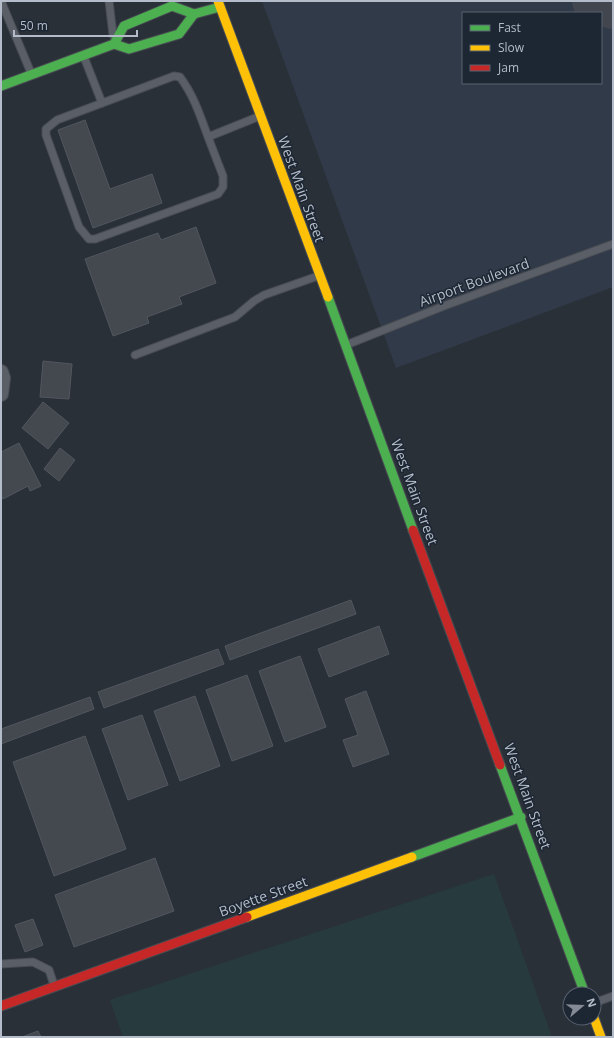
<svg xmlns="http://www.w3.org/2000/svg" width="614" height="1038" font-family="'Open Sans',sans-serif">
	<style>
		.airport { fill: #313a48; fill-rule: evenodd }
		.green { fill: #273a3e }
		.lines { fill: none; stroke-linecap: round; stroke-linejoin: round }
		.taxiway { stroke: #42464e; stroke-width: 44 }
		.building { fill: #444950; stroke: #52575f }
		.lane-casing { stroke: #484c53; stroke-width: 9 }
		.street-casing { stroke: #484c53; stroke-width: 16 }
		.fast-casing { stroke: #484c53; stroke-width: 11 }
		.slow-casing { stroke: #484c53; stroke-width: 11 }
		.jam-casing { stroke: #484c53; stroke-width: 11 }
		.lane { stroke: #5a5e66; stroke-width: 7 }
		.street { stroke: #5a5e66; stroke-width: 14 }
		.fast { stroke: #4caf50; stroke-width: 9 }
		.slow { stroke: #ffc107; stroke-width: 9 }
		.jam { stroke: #c62828; stroke-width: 9 }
		.labels { text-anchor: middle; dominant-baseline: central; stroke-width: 3; stroke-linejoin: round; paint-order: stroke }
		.street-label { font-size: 14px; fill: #b4bcc9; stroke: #1d2633 }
	</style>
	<rect width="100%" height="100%" fill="#2a3038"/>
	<path class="airport" d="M262 1H613V287L396 368ZM463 13H601V83H463Z"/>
	<path class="green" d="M494 874 552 1037H123L110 1000Z"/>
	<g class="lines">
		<path class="taxiway" d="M594 1 613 7"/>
	</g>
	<g class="building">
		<path d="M85 120 110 189 152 174 162 203 93 228 58 130Z"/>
		<path d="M196 227 216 283 179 297 182 304 147 317 149 323 113 336 85 259 158 233 161 240Z"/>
		<path d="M43 361 72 364 69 399 40 397Z"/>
		<path d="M43 402 69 423 48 449 22 428Z"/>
		<path d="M19 443 41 486 30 491 28 486 3 499 1 495V452Z"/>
		<path d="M60 448 75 460 59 481 44 469Z"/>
		<path d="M351 600 356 614 230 660 225 646Z"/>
		<path d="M379 626 389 654 329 677 318 649Z"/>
		<path d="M218 649 224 664 104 708 98 692Z"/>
		<path d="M300 656 326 727 285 742 259 671Z"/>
		<path d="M247 675 273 746 232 761 206 690Z"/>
		<path d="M366 691 389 754 353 767 343 740 358 735 345 699Z"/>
		<path d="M195 696 220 766 180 781 154 711Z"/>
		<path d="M90 697 94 709 1 744V729Z"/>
		<path d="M142 715 168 785 128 800 102 729Z"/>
		<path d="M85 736 126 849 54 876 13 762Z"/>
		<path d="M155 858 174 911 74 947 55 895Z"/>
		<path d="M33 919 43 945 25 952 15 925Z"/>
		<path d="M38 1031 41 1037H22Z"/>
	</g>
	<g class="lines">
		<g class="lane-casing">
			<g id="lane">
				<path d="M1 1 31 73"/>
				<path d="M109 1 113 35"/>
				<path d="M84 57 102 103"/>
				<path d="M208 137C200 115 194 96 180 77L174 76 57 120 46 129V135L79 227 89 239H95L218 194 223 187V176L208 137 260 116"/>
				<path d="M346 345 444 306 613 244"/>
				<path d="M135 355 235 317 254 301 264 295 318 276"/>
				<path d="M1 964 33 962 49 970 54 985"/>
				<path d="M594 1003 613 996"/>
			</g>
		</g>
		<g class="street-casing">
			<path id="street" d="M1 372 3 378 1 394"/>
		</g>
		<g class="fast-casing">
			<g id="fast">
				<path d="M114 44 129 49 179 34 194 14"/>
				<path d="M1 86 114 44 124 26 172 6 194 14 220 7"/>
				<path d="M328 297 413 530"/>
				<path d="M500 765 585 994"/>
				<path d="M412 857 521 817"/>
			</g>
		</g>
		<g class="slow-casing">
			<g id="slow">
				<path d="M218 1 328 297"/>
				<path d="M247 917 412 857"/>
				<path d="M594 1018 601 1037"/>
			</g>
		</g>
		<g class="jam-casing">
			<g id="jam">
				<path d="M413 530 500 765"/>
				<path d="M1 1006 247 917"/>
			</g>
		</g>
		<use href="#lane" class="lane"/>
		<use href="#street" class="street"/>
		<use href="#fast" class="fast"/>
		<use href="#slow" class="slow"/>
		<use href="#jam" class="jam"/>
	</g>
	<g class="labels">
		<g class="street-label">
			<text transform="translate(302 189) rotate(70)">West Main Street</text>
			<text transform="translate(474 282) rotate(-20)">Airport Boulevard</text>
			<text transform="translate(415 492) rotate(70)">West Main Street</text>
			<text transform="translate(528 796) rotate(70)">West Main Street</text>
			<text transform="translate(263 896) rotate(-20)">Boyette Street</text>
		</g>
	</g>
	<rect width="614" height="1038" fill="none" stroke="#b4bcc9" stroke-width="4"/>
	<rect x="462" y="12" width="140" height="72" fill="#1d2633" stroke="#59626f"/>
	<rect x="470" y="25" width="20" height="6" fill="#4caf50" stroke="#59626f"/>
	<text x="498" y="32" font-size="12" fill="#b4bcc9">Fast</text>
	<rect x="470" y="45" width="20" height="6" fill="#ffc107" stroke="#59626f"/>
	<text x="498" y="52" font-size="12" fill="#b4bcc9">Slow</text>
	<rect x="470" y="65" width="20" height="6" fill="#c62828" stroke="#59626f"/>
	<text x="498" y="72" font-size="12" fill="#b4bcc9">Jam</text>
	<g transform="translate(582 1006) rotate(71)"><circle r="19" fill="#1d2633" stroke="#59626f"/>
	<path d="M0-3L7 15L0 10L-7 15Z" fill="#848b96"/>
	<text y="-6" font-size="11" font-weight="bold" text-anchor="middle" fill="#b4bcc9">N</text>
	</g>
	<path d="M14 30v6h123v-6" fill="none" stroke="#b4bcc9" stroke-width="2"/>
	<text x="20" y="30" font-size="12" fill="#b4bcc9" stroke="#1d2633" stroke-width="3" paint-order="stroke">50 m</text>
</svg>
